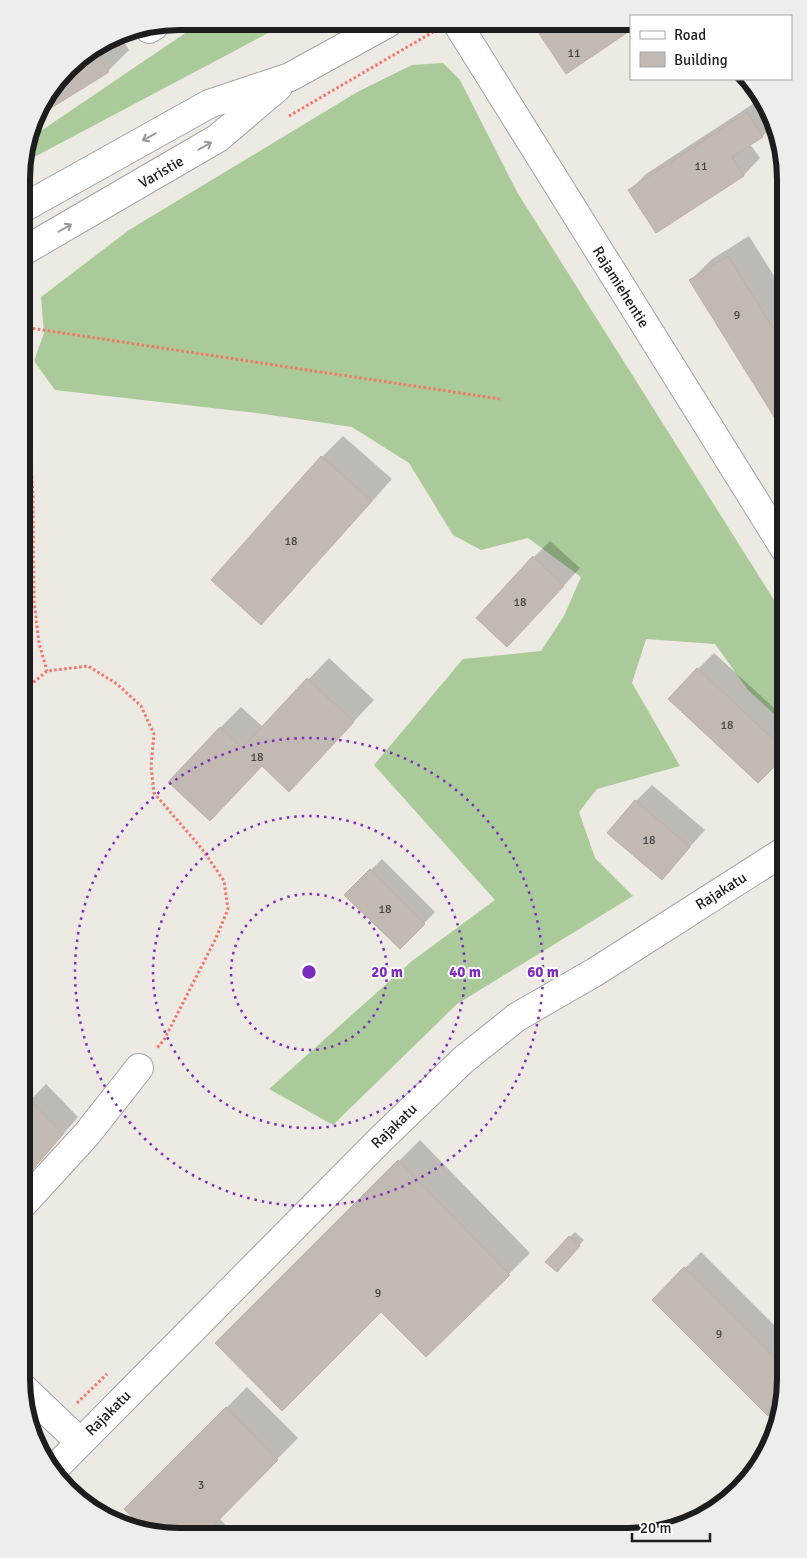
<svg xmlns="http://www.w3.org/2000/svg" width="807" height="1558" font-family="Signika,sans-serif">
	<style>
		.forest { fill: #aacb99 }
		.shadow { fill: #0003 }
		.building { fill: #c2b9b2; stroke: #beb0a6 }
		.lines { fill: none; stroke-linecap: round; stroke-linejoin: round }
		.minor-casing { stroke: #a4a4a4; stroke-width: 30 }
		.path { stroke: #f3766e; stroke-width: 3; stroke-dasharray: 2.5 2.5; stroke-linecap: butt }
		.minor { stroke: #fff; stroke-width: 28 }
		.oneway { stroke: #999 }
		.ring { fill: none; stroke: #7b2cbf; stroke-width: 2.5; stroke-dasharray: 2.5 5 }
		.labels { text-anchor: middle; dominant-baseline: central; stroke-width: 4; stroke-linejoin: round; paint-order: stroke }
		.number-label { font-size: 12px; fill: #464442 }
		.street-label { font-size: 15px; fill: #1d1d1d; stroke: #fff }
		.rim { fill: none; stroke: #1d1d1d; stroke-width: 6 }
		.centre { fill: #7b2cbf; stroke: #fff; stroke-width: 2.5 }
		.ring-label { font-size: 15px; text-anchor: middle; font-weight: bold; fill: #7b2cbf; stroke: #fff; stroke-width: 4; stroke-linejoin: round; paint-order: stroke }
	</style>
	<rect width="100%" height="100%" fill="#ede9e3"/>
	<g class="forest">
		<path d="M203 21 289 22 23 163 29 139Z"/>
		<path d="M443 63 460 80 517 192 786 619V725L748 690 715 644 646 639 632 683 680 766 597 789 579 812 595 858 633 896 457 1004 333 1125 269 1089 412 961 495 900 374 765 463 659 541 651 564 616 581 577 528 538 481 550 453 535 409 463 352 427 257 413 55 390 34 361 44 333 41 297 129 230 359 91 412 65Z"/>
	</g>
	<g class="shadow">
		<path d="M548 24H631L539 32Z"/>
		<path d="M119 33 129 50 108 71 36 116 38 109 75 61Z"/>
		<path d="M759 100 774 124 763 136 750 144 760 158 744 175 656 232 630 190 646 174Z"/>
		<path d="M749 236 786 295V434L691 280 712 259Z"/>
		<path d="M343 436 392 479 282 602 261 623 213 580 322 457Z"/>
		<path d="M550 541 580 568 524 629 534 557Z"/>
		<path d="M714 653 786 719V754L698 669Z"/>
		<path d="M329 658 374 700 289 790 262 765 231 799 220 728 241 707 263 727Z"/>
		<path d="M652 785 705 830 662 878 636 801Z"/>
		<path d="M382 859 435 912 400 948 346 895Z"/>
		<path d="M46 1084 78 1117 21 1184 22 1109Z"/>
		<path d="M420 1140 530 1253 509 1274 426 1355 381 1310 217 1343Z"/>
		<path d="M575 1232 584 1240 562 1265 547 1261Z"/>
		<path d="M701 1252 785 1336V1389L783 1400 768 1414 653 1300Z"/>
		<path d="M247 1387 298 1438 219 1518 236 1536 158 1535 150 1533 126 1509Z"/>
	</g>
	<g class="building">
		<path d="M551 24H631V30L566 74 538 32Z"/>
		<path d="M94 49 109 72 35 118 38 109 75 61Z"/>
		<path d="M747 112 763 137 732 157 744 176 656 233 628 190Z"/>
		<path d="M728 256 786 349V436L689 280Z"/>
		<path d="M321 456 372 501 261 625 211 580Z"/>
		<path d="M533 556 564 586 507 647 476 618Z"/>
		<path d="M697 668 786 751V755L758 783 668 699Z"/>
		<path d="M307 678 354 722 289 792 262 766 210 821 168 782 220 727 242 748Z"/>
		<path d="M635 800 690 847 662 880 607 833Z"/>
		<path d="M370 869 425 924 400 949 344 895Z"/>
		<path d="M29 1099 63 1134 21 1183 22 1107Z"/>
		<path d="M398 1160 510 1275 426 1357 381 1312 282 1411 215 1343Z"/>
		<path d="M569 1236 580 1246 557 1272 545 1262Z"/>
		<path d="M684 1267 785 1368V1389L782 1402 768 1416 652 1300Z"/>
		<path d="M226 1407 278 1460 204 1535H158L148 1532 124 1509Z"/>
	</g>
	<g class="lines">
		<g class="minor-casing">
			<g id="minor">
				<path d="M457 23 786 551"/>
				<path d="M149 29 154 26"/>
				<path d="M23 208 209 104 290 77 388 23"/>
				<path d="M22 252 218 138 278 87"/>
				<path d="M21 1206 87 1134 139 1068"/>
				<path d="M23 1388 80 1442"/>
				<path d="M55 1468 381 1139 463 1060 517 1017 595 972 786 850"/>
			</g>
		</g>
		<g class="path">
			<path d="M289 116 433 32"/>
			<path d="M23 326 33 496 34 601 39 643 47 671"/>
			<path d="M23 327 500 399"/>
			<path d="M22 692 47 671 88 666 117 684 141 706 154 734 151 766 154 793 202 849 224 881 228 909 216 938 164 1040 156 1049"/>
			<path d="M77 1403 107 1374"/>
		</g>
		<use href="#minor" class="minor"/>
	</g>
	<defs><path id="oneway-shaft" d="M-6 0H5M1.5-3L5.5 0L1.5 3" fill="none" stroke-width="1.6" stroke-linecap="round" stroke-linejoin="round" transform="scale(1.25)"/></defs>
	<g class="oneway">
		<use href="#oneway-shaft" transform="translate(149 137) rotate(151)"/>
		<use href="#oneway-shaft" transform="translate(205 146) rotate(-30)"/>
		<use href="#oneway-shaft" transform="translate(65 228) rotate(-30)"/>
	</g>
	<g class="ring">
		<circle cx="309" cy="972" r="78"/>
		<circle cx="309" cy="972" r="156"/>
		<circle cx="309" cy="972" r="234"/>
	</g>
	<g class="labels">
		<g class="number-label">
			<text x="574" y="53">11</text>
			<text x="701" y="166">11</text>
			<text x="737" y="315">9</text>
			<text x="291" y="541">18</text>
			<text x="520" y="602">18</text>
			<text x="727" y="725">18</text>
			<text x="257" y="757">18</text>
			<text x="649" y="840">18</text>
			<text x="385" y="909">18</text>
			<text x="378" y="1293">9</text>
			<text x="719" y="1334">9</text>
			<text x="201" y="1485">3</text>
		</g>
		<g class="street-label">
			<text transform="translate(161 172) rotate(-30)">Varistie</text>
			<text transform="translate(621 287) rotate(58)">Rajamiehentie</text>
			<text transform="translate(721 891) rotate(-32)">Rajakatu</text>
			<text transform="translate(394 1126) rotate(-44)">Rajakatu</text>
			<text transform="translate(108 1413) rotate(-45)">Rajakatu</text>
		</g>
	</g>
	<path d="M0 0H807V1558H0ZM179 30H628A149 149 0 0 1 777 179V1379A149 149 0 0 1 628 1528H179A149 149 0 0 1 30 1379V179A149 149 0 0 1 179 30Z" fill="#ededed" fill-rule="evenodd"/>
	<path class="rim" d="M179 30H628A149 149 0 0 1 777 179V1379A149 149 0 0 1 628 1528H179A149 149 0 0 1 30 1379V179A149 149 0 0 1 179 30Z"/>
	<circle cx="309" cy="972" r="8" class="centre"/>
	<g class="ring-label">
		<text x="387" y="977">20 m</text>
		<text x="465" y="977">40 m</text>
		<text x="543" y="977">60 m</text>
	</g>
	<rect x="630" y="15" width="162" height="65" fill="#ffffff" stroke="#a5a5a5"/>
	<rect x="640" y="31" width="25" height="8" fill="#ffffff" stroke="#a5a5a5"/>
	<text x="674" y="40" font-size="15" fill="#1d1d1d">Road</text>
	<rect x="640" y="52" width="25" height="15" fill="#c2b9b2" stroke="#a5a5a5"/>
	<text x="674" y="65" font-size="15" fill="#1d1d1d">Building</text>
	<path d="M632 1533v8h78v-8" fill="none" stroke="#1d1d1d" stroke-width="2.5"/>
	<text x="640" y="1533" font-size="15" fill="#1d1d1d" stroke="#ffffff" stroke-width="4" paint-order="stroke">20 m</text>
</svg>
